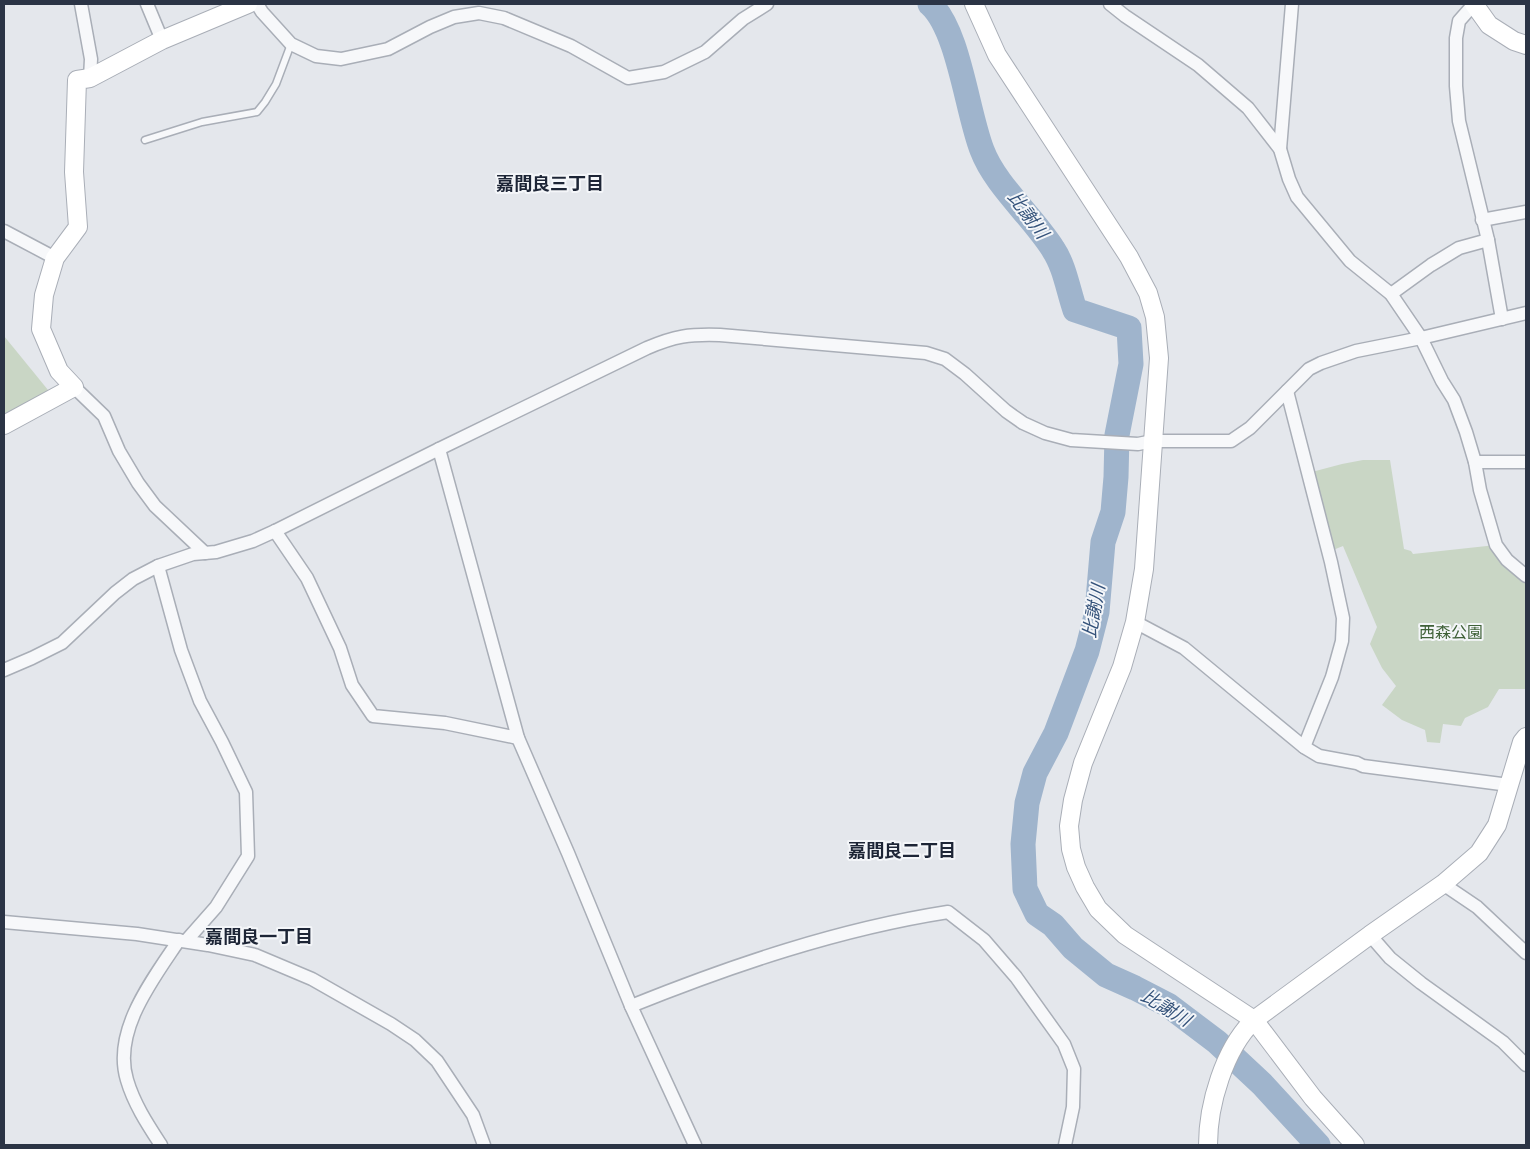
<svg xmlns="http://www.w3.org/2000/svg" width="1530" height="1149" font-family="'DM Sans','Noto Sans JP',sans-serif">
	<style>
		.park { fill: #c9d6c5 }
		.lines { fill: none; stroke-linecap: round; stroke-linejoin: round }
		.river { stroke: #9fb4cc; stroke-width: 25 }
		.lane-casing { stroke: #a9aeb7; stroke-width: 9 }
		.street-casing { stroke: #a9aeb7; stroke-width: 15 }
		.secondary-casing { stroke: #a9aeb7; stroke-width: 20 }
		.lane { stroke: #f7f8fa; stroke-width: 6 }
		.street { stroke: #f7f8fa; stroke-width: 12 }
		.secondary { stroke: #fff; stroke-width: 18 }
		.labels { text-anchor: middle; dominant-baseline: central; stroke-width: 4; stroke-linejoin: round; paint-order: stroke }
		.park-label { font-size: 16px; fill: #3f6138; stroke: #f4f6f9 }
		.neighbourhood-label { font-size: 18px; font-weight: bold; fill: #1d2536; stroke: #f4f6f9 }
		.water-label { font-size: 18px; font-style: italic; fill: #34527a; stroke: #f4f6f9 }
	</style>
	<rect width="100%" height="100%" fill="#e4e7ec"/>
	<g class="park">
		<path d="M4 336 57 401 4 425Z"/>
		<path d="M1363 460H1390L1404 549 1411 551 1413 554 1496 545 1526 576V689H1499L1488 707 1465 718 1461 726 1443 724 1440 743 1427 742 1425 730 1402 720 1382 705 1396 686 1382 668 1370 644 1377 627 1343 546 1328 552 1308 473 1342 464Z"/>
	</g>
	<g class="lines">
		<path class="river" d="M930 4C959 30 967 112 982 150 995 185 1033 217 1053 249 1065 267 1068 290 1075 310L1129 328 1131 364 1117 435 1116 477 1113 512 1103 542 1097 612 1087 651 1056 733 1035 773 1027 803 1023 844 1025 889 1037 914 1053 925 1073 948 1106 975 1135 988 1168 1005 1217 1042 1262 1084 1318 1145"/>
		<g class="lane-casing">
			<path id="lane" d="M145 140 202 122 257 112 265 102 276 84 291 44"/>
		</g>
		<g class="street-casing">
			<g id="street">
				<path d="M81 4 91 59 90 78"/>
				<path d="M147 4 162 40"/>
				<path d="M257 4 262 12 291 44 316 56 341 59 388 49 430 27 454 17 479 13 504 18 571 46 628 78 664 72 705 52 743 19 767 4"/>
				<path d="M1110 4 1125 16 1198 65 1248 108 1280 149 1289 179 1297 197 1350 261 1391 294 1421 338 1442 381 1454 400 1466 432 1475 462 1480 490 1496 545 1507 560 1526 576"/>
				<path d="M1474 4 1459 21 1456 38V86L1459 121 1488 240 1502 319"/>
				<path d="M1280 149 1292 4"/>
				<path d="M1482 220 1526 212"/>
				<path d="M4 231 55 258"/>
				<path d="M1391 294 1431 265 1459 248 1488 240"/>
				<path d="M74 387 104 416 119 451 138 483 155 506 205 553"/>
				<path d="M1287 391 1331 562 1343 618 1342 641 1332 677 1304 747"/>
				<path d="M439 449 518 738 568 853 631 1006 695 1145"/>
				<path d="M1475 462H1526"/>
				<path d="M275 531 307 578 340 648 352 685 373 716 445 723 518 738"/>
				<path d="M158 566 181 650 200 701 222 742 246 792 248 856 216 907 186 941"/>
				<path d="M1135 622 1184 648 1304 747 1319 756 1357 763 1363 766 1509 785"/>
				<path d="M4 670 32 658 62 643 115 593 133 579 158 566 193 554 216 552 253 541 275 531 439 449 647 348C675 336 689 334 720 335L926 353 945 359 965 374 1006 411 1023 423 1045 433 1071 440 1138 444 1153 441H1231L1250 428 1309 369 1321 363 1356 351 1421 338 1526 313"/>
				<path d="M1443 884 1477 907 1526 953"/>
				<path d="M4 922 137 934 208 945 255 955 312 979 391 1024 415 1040 437 1061 473 1115 484 1145"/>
				<path d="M1370 935 1390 958 1421 983 1503 1042 1526 1065"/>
				<path d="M631 1006C733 965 839 929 948 912L984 940 1016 977 1064 1044 1074 1069 1073 1107 1065 1145"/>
				<path d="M161 1145C148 1125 134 1104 127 1080 112 1031 153 979 179 940"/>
			</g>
		</g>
		<g class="secondary-casing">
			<g id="secondary">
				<path d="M974 4 997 55 1129 257 1148 293 1155 317 1159 358 1144 569 1135 622 1122 667 1083 763 1073 800 1069 826 1071 849 1076 867 1085 887 1098 909 1125 935 1254 1020 1313 1098 1355 1145"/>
				<path d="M1474 4 1489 25 1514 41 1526 45"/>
				<path d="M4 425 74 387 59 371 41 329 44 295 55 258 78 227 74 172 77 80 90 78 162 40 248 4"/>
				<path d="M1208 1145C1208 1105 1224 1049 1254 1020L1370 935 1443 884 1479 853 1497 825 1522 742 1526 737"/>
			</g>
		</g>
		<use href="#lane" class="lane"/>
		<use href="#street" class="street"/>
		<use href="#secondary" class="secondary"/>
	</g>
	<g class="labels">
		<g class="park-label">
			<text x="1451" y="632">西森公園</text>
		</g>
		<g class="neighbourhood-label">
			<text x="550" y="184">嘉間良三丁目</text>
			<text x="902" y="851">嘉間良二丁目</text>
			<text x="259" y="937">嘉間良一丁目</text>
		</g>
		<g class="water-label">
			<text transform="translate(1028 215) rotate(53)">比謝川</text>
			<text transform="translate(1094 611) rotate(-80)">比謝川</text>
			<text transform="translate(1166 1008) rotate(31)">比謝川</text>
		</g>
	</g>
	<rect width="1530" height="1149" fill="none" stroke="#2b3445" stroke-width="10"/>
</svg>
